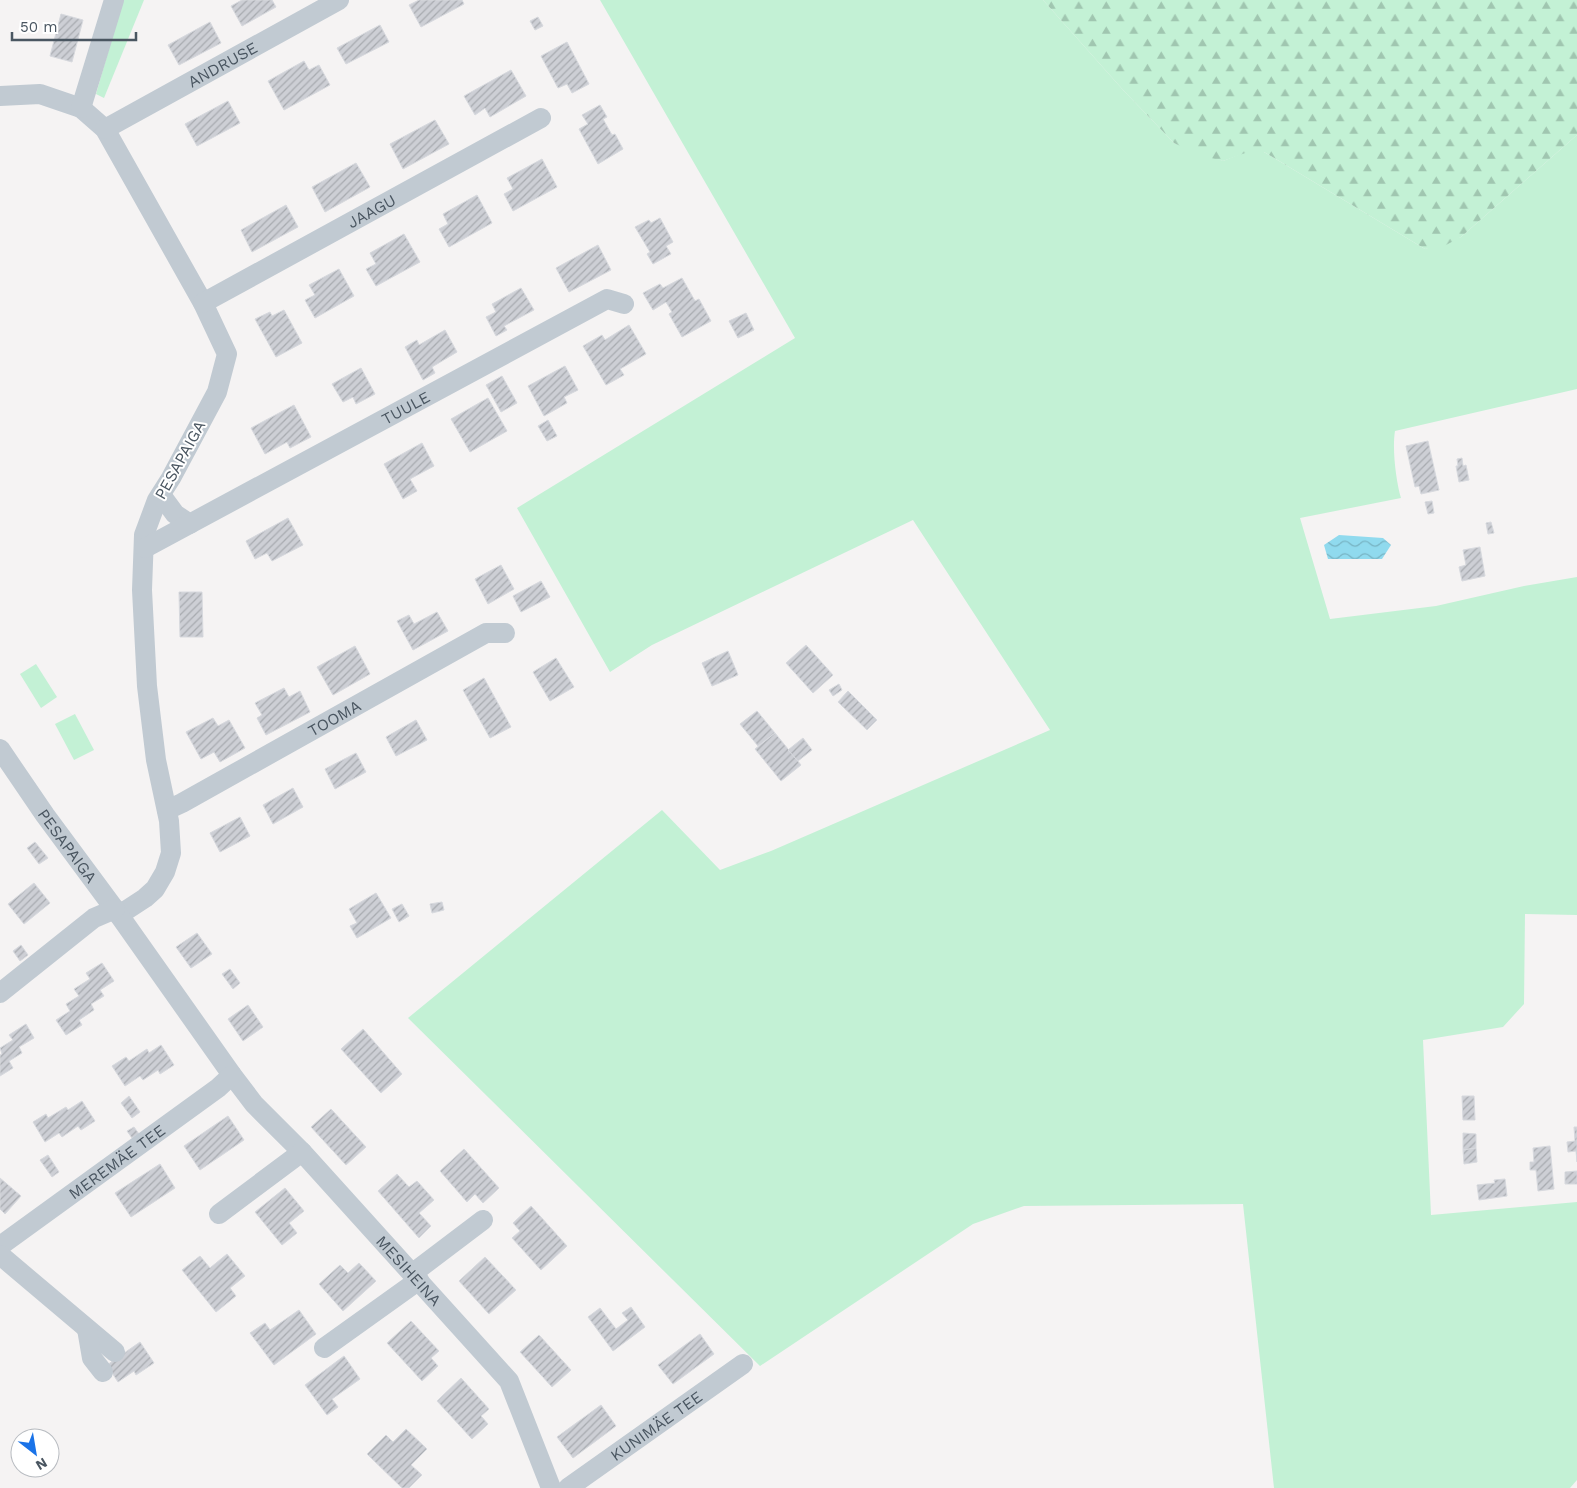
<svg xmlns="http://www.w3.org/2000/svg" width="1577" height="1488" font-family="'Work Sans',sans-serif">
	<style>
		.green { fill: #c3f1d5 }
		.forest { fill: url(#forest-firs) }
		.water { fill: url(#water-waves) }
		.building { fill: url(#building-hatch); stroke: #d7d9de }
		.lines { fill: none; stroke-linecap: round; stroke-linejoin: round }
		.minor { stroke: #c1cad2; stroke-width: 20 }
		.labels { text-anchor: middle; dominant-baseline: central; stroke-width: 4; stroke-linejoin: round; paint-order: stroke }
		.street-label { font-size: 16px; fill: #4a5661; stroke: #fff }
	</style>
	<defs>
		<pattern id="forest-firs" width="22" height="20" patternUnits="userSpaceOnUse" patternTransform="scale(1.25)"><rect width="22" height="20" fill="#c3f1d5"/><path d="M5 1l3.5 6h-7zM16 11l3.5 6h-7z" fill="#a0c6b0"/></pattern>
		<pattern id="water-waves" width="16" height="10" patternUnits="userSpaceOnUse" patternTransform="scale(1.25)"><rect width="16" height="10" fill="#90daee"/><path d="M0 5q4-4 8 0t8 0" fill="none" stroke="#78b4c4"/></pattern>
		<pattern id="building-hatch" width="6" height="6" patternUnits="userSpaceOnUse" patternTransform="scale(1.25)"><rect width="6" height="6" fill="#cdcfd5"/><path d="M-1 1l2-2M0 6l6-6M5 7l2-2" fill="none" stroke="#a8abb0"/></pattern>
	</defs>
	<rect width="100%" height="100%" fill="#f5f3f3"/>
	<g class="green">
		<path d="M123 0H144L104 98 96 94Z"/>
		<path d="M600 0H1043L1124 91 1174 143 1223 161 1248 151 1264 152 1425 249 1461 237 1577 135V389L1395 431C1392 449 1396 481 1401 498L1300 518 1330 619 1436 606 1524 586 1577 577V915L1525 914 1524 1004 1503 1027 1423 1040 1431 1215 1577 1202V1480L1570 1488H1274L1243 1204 1024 1206 973 1224 760 1366 408 1018 662 810 720 870 771 851 1050 730 913 520 652 645 610 672 517 508 795 338Z"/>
		<path d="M36 664 57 697 41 708 20 674Z"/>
		<path d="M75 714 94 750 74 760 55 724Z"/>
	</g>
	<path class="forest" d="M1043 0H1577V135L1461 237 1446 245 1425 249 1264 152H1248L1223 161 1199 155 1174 143 1124 91Z"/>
	<path class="water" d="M1339 535 1383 538 1391 545 1382 559H1328L1324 545Z"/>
	<g class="building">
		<path d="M242 0H272L276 7 242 26 231 6Z"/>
		<path d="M419 0H462L464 4 421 27 409 5Z"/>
		<path d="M61 14 83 20 72 62 50 56Z"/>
		<path d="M538 17 543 26 535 30 530 21Z"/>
		<path d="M210 22 221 43 179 65 168 45Z"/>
		<path d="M380 25 389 42 346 64 337 48Z"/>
		<path d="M567 42 589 84 572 93 567 84 558 88 541 56Z"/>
		<path d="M304 61 309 70 319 65 330 85 284 110 268 81Z"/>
		<path d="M511 70 526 96 490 117 485 108 475 115 464 96Z"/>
		<path d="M228 101 240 123 197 146 185 124Z"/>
		<path d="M600 105 607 117 603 119 612 135 615 134 623 149 598 164 579 129 588 124 582 115Z"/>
		<path d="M435 120 449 144 403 169 390 144Z"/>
		<path d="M542 159 557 187 513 211 504 194 513 189 507 178Z"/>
		<path d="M356 163 370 187 325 212 312 187Z"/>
		<path d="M477 195 492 223 449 247 439 229 448 224 443 214Z"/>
		<path d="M286 205 298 227 252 252 241 230Z"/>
		<path d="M660 218 673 242 666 246 671 254 653 264 647 254 650 252 635 227 649 220 651 223Z"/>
		<path d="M404 234 420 262 376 286 366 269 376 264 370 253Z"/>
		<path d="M598 245 611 270 569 292 556 268Z"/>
		<path d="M339 269 354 296 315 318 305 300 315 295 309 285Z"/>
		<path d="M682 278 695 301 699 299 711 321 682 337 669 314 672 312 666 302 653 310 643 293 660 284 663 288Z"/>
		<path d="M521 288 534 310 504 326 507 330 496 336 486 317 496 312 492 304Z"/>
		<path d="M284 310 302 343 276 357 255 319 270 312 272 316Z"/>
		<path d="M746 313 754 330 738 338 729 321Z"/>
		<path d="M629 325 646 354 620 369 624 375 606 385 583 346 602 335 605 340Z"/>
		<path d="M445 330 457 352 432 367 435 373 423 380 405 347 417 340 419 345Z"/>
		<path d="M565 366 578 390 564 397 567 403 544 416 528 386Z"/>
		<path d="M361 368 375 394 356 404 353 397 343 402 332 384Z"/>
		<path d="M502 376 517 403 501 412 486 385Z"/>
		<path d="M488 398 507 431 470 452 451 419Z"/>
		<path d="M294 405 311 437 290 448 287 442 265 454 251 428Z"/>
		<path d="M548 420 557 436 547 441 538 426Z"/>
		<path d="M1428 441 1439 490 1421 494 1419 486 1415 487 1406 446Z"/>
		<path d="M422 443 434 466 410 479 417 491 403 499 384 464Z"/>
		<path d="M1462 458 1463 466 1466 465 1469 480 1459 482 1456 466H1458L1457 459Z"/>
		<path d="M1432 501 1434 513 1428 514 1425 502Z"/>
		<path d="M288 518 303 545 272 561 267 553 255 559 246 541Z"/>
		<path d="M1491 522 1494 533 1488 534 1486 523Z"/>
		<path d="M1480 547 1485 576 1462 581 1459 567 1466 565 1463 550Z"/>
		<path d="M501 565 514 589 488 604 475 579Z"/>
		<path d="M541 581 550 597 521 612 513 596Z"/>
		<path d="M179 592H202L203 637H180Z"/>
		<path d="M437 612 448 631 413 650 397 621 409 615 414 624Z"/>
		<path d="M806 645 833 675 813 693 786 663Z"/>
		<path d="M355 646 370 674 333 695 317 667Z"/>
		<path d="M728 651 738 675 712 686 702 663Z"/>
		<path d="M556 658 574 687 550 701 533 672Z"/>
		<path d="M484 678 511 727 490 738 463 690Z"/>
		<path d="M839 684 842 690 833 696 829 690Z"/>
		<path d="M284 688 289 697 300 691 310 712 266 735 257 718 262 715 255 703Z"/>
		<path d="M848 691 877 720 867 730 838 702Z"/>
		<path d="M757 711 775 733 758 746 740 724Z"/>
		<path d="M213 718 218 726 229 720 245 748 220 762 214 752 201 759 186 732Z"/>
		<path d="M416 720 427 740 396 756 386 737Z"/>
		<path d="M775 733 801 765 781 781 755 749Z"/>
		<path d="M803 738 812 750 798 761 788 750Z"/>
		<path d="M356 753 366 772 335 789 325 769Z"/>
		<path d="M293 788 303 807 273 824 263 805Z"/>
		<path d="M240 817 250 836 220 852 210 833Z"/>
		<path d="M35 842 48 858 39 864 27 848Z"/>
		<path d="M34 883 50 903 24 924 8 904Z"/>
		<path d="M376 893 391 918 357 938 350 926 357 923 349 909Z"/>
		<path d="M442 902 444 910 432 913 430 904Z"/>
		<path d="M402 904 409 916 399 922 392 909Z"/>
		<path d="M197 933 212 954 191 968 176 947Z"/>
		<path d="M21 945 28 955 20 961 13 951Z"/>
		<path d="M102 963 114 981 100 990 104 996 91 1004 94 1010 79 1020 82 1025 66 1035 56 1020 70 1011 66 1004 79 996 74 989 90 979 86 973Z"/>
		<path d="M230 969 240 983 233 989 222 974Z"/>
		<path d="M248 1005 263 1027 243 1041 228 1019Z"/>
		<path d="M26 1024 34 1038 19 1047 22 1053 9 1061 13 1068 0 1076V1055L2 1054 0 1048 13 1040 9 1035Z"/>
		<path d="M363 1029 402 1074 381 1093 341 1049Z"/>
		<path d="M161 1045 174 1065 160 1074 158 1070 143 1080 140 1076 125 1086 112 1066 126 1057 129 1061 147 1049 149 1053Z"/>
		<path d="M129 1096 140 1112 132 1118 121 1103Z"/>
		<path d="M1462 1096H1474L1475 1120H1463Z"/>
		<path d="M82 1101 95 1121 81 1130 78 1126 62 1137 59 1133 45 1142 33 1122 46 1114 48 1118 66 1107 68 1110Z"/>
		<path d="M331 1109 366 1147 346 1165 311 1127Z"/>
		<path d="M228 1116 244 1140 200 1170 184 1146Z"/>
		<path d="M134 1127 139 1134 132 1138 127 1131Z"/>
		<path d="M1574 1127H1577V1162L1576 1151 1568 1152 1567 1142 1575 1141Z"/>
		<path d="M1463 1133 1476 1134V1148L1463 1150Z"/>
		<path d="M1550 1146 1554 1189 1538 1191 1536 1170H1530V1162H1534L1533 1148Z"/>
		<path d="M1476 1148 1477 1162 1464 1164 1463 1150Z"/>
		<path d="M464 1149 499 1188 483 1203 475 1194 467 1202 440 1171Z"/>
		<path d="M48 1155 59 1172 52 1177 40 1160Z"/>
		<path d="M160 1164 175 1188 131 1217 115 1193Z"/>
		<path d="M1577 1171V1184H1565V1172Z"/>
		<path d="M397 1174 409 1187 417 1181 434 1200 419 1213 431 1226 419 1238 378 1191Z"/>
		<path d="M0 1178 21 1196 5 1214 0 1209Z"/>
		<path d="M1505 1179 1507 1196 1479 1200 1477 1185 1495 1183 1494 1180Z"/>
		<path d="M285 1188 304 1211 289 1223 297 1233 282 1245 255 1212Z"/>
		<path d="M531 1206 567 1246 541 1270 512 1238 520 1231 513 1223Z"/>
		<path d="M227 1254 245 1276 230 1288 236 1296 216 1312 182 1270 200 1256 210 1268Z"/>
		<path d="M485 1257 516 1290 489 1314 459 1281Z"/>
		<path d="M359 1263 376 1281 343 1311 319 1284 340 1265 348 1273Z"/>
		<path d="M631 1307 645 1327 613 1351 588 1317 600 1308 616 1329 628 1320 622 1313Z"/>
		<path d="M299 1310 316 1334 274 1365 250 1333 265 1323 270 1330Z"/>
		<path d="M411 1321 439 1351 431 1358 438 1366 422 1381 387 1343Z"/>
		<path d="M700 1334 714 1354 673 1384 658 1365Z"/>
		<path d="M539 1335 571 1370 552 1387 520 1352Z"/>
		<path d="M140 1342 154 1363 136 1375 134 1371 118 1382 107 1365Z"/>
		<path d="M344 1356 360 1379 332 1399 338 1407 327 1415 305 1385Z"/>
		<path d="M461 1378 489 1409 481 1416 488 1424 472 1439 437 1401Z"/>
		<path d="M601 1405 616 1426 573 1458 557 1437Z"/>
		<path d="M406 1429 427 1449 411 1465 422 1475 409 1488H402L367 1454 386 1435 393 1442Z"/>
	</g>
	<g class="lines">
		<g class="minor">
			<path d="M0 96 40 94 81 108 105 129 203 303 227 354 217 392 171 478 157 500 144 535 142 590 147 686 156 760 169 821 171 853 165 872 155 889 145 898 119 915"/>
			<path d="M81 108 114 0"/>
			<path id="s1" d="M105 129 339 0"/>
			<path id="s2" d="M203 303 541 118"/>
			<path d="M161 495 175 514 190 524"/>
			<path id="s3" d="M145 548 607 299 624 304"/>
			<path id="s4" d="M0 749 45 815 119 915 232 1075 254 1104 302 1152 509 1381 551 1488"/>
			<path id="s5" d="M167 810 182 803 486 633H505"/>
			<path d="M0 993 94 918 115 909"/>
			<path d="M219 1214 302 1152"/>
			<path id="s6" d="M0 1246 218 1088 232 1075"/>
			<path d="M0 1255 115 1352"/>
			<path d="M413 1273 483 1220"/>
			<path d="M87 1329 92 1358 103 1372"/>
			<path d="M324 1348 419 1280"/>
			<path id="s7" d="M568 1488 743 1364"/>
		</g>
	</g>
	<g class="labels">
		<g class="street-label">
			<text stroke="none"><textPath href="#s1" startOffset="134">ANDRUSE</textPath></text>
			<text stroke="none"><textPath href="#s2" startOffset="192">JAAGU</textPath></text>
			<text stroke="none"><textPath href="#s3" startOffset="296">TUULE</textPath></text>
			<text transform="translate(180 460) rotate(-61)">PESAPAIGA</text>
			<text stroke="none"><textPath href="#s5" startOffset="191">TOOMA</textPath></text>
			<text stroke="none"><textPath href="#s4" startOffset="118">PESAPAIGA</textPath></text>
			<text stroke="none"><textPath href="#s6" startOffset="144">MEREMÄE TEE</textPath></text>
			<text stroke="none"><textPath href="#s4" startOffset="664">MESIHEINA</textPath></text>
			<text stroke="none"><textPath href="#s7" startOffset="108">KUNIMÄE TEE</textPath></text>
		</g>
	</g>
	<g transform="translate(35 1453) rotate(149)"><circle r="24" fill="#ffffff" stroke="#b7bbc0"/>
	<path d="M0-4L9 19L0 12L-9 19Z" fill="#1a73e8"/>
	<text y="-8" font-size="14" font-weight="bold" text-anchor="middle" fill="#4a5661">N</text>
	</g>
	<path d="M12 32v8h124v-8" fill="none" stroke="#4a5661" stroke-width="2.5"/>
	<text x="20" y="32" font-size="15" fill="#4a5661" stroke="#ffffff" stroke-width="4" paint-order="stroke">50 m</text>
</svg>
